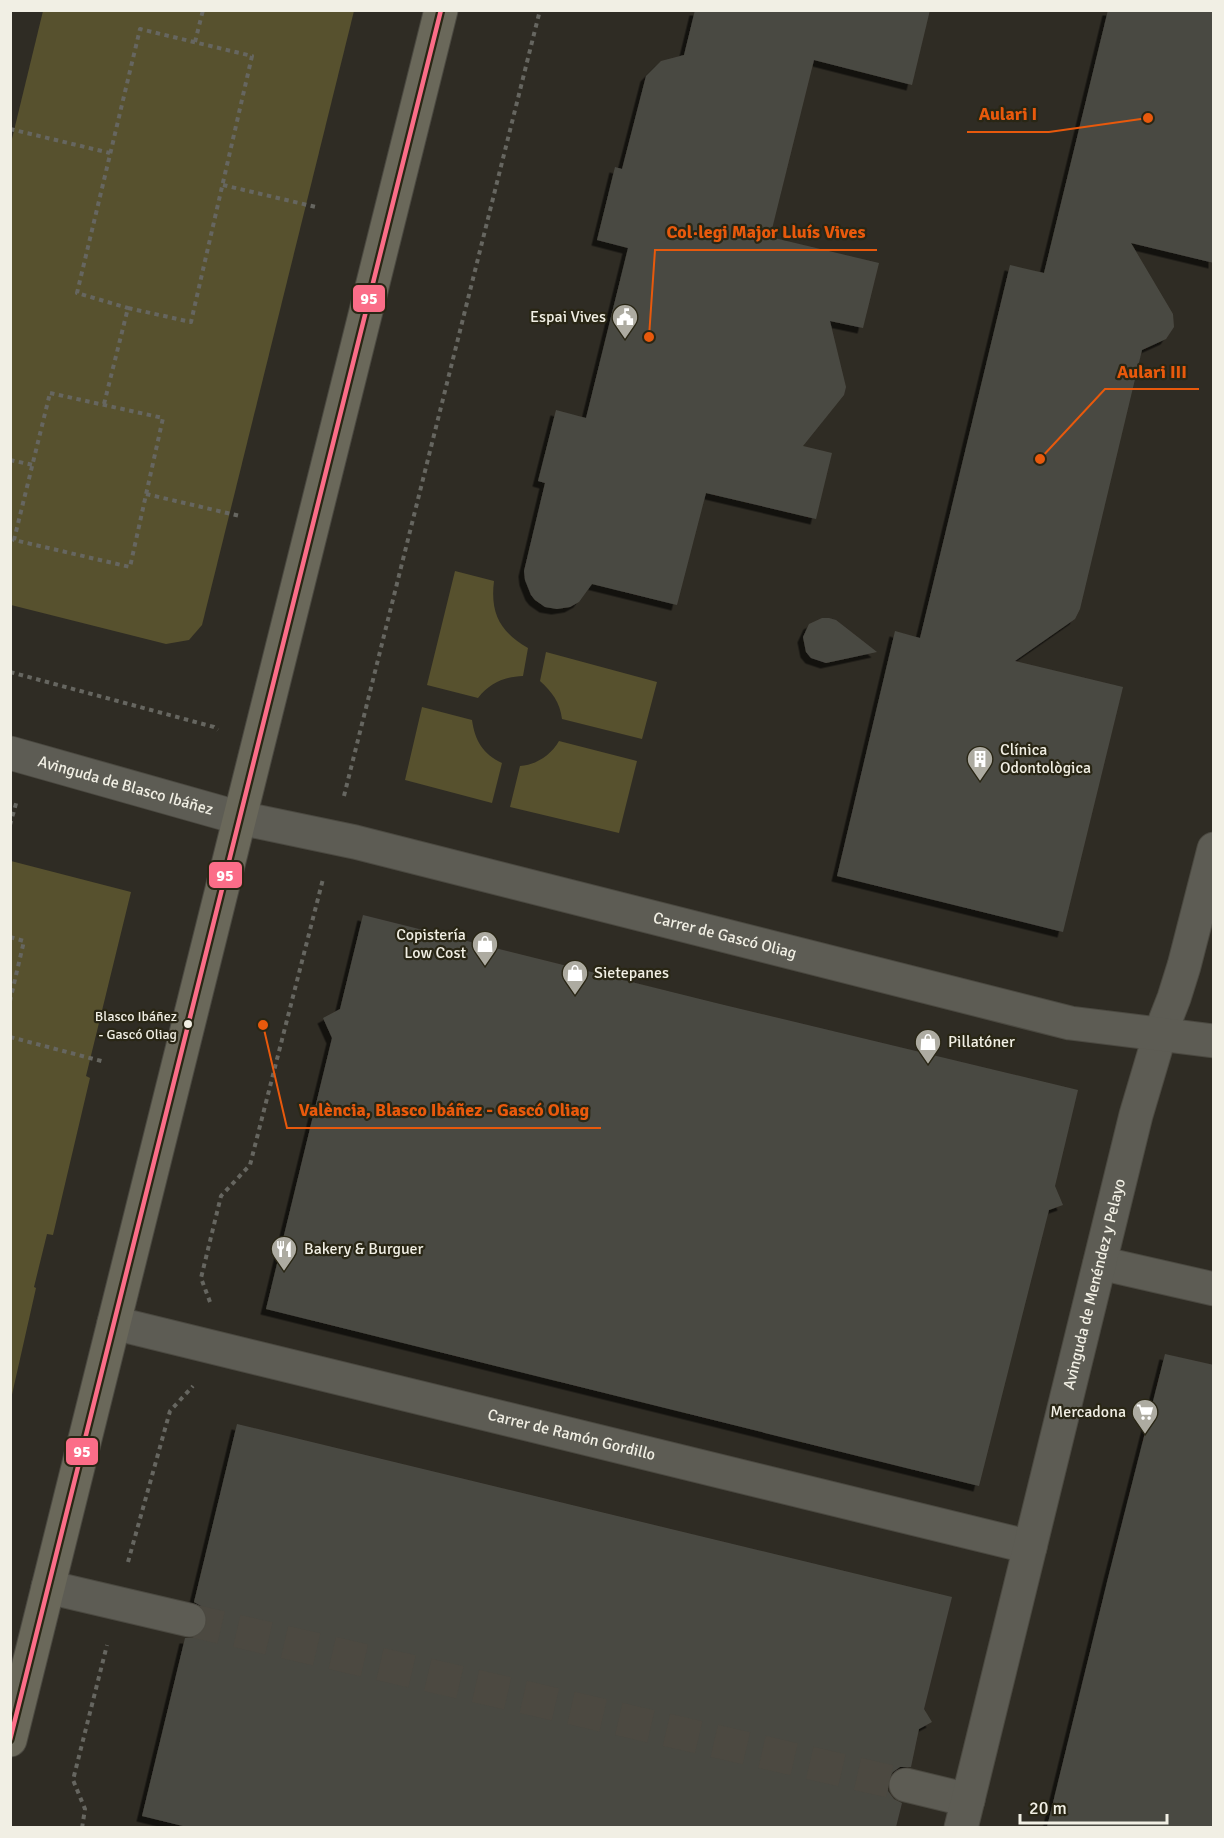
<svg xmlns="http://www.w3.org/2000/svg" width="1224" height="1838" font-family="Signika,sans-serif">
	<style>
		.green { fill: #57512e }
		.building { fill: #4a4942; filter: url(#shadow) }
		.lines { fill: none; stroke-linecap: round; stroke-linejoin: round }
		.street-tunnel { stroke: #4c4941; stroke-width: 33; stroke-dasharray: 33 16; stroke-linecap: butt }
		.street-casing { stroke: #4b4941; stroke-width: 35 }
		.secondary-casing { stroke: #4b4941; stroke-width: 35 }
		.primary-casing { stroke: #4b4941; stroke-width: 35 }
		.path { stroke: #666660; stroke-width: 4; stroke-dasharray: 4.5 4.5; stroke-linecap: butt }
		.street { stroke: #5d5c54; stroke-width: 33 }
		.secondary { stroke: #5d5c54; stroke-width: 33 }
		.primary { stroke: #6a685a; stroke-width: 33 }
		.bus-1-casing { stroke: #292615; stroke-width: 9 }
		.bus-1 { stroke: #fb6d88; stroke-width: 4.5 }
		.bus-dot { fill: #f1efe4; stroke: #292615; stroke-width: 2 }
		.labels { text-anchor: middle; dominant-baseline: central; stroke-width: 4.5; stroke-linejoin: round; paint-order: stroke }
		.bus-label { font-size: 14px; fill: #f1efe4; stroke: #292615; text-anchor: end }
		.poi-label { font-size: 16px; fill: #f1efe4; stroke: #292615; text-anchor: start }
		.street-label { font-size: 16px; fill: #f1efe4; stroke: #292615 }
		.leader { fill: none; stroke: #e8590c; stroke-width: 2 }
		.callout-dot { fill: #e8590c; stroke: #292615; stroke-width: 2 }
		.callout-label { font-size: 18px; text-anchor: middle; font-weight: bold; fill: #e8590c; stroke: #292615; stroke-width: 4.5; stroke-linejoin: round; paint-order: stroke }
		.line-badge { stroke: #292615; stroke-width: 2 }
		.badge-label { font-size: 16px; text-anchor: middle; font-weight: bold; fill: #fff }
	</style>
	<defs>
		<filter id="shadow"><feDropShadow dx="-5.5" dy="5.5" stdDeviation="0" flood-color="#0009"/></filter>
	</defs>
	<rect width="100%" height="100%" fill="#2f2c24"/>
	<g class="green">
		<path d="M43 11H354L202 625 189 640 166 644 11 605 10 147Z"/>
		<path d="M455 571 494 581C490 613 500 632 528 648L523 676C503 677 490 683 478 698L427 685Z"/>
		<path d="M546 652 657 682 642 739 562 719C560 702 552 692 540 681Z"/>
		<path d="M422 707 472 720C475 741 483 754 502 763L492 803 405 780Z"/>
		<path d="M559 741 637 761 619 833 510 807 520 766C536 765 551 755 559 741Z"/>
		<path d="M11 861 131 892 86 1076 90 1078 53 1235 47 1234 34 1287 36 1288 11 1399Z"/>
	</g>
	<g class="building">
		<path d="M695 10H930L912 85 814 60 770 237 879 263 863 328 830 321 846 387 844 395 803 446 832 453 816 519 706 493 677 605 592 584 579 602 570 607 557 609 545 607 535 600 531 595 525 580 524 571 545 483 538 481 556 410 586 418 628 248 597 240 615 167 622 169 646 76 661 61 684 55Z"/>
		<path d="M1108 10H1214V263L1131 243 1173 314 1174 327 1166 339 1142 350 1080 609 1075 619 1015 661 1123 687 1063 932 837 876 895 631 920 638 1010 265 1044 273Z"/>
		<path d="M822 618H829L836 620 877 652 826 663 811 658 806 652 803 637 809 624Z"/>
		<path d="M363 915 720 1004 1078 1090 1055 1186 1063 1205 1049 1210 979 1486 266 1309 332 1038 323 1018 340 1009Z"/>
		<path d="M1165 1354 1214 1365V1827H1047L1108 1578Z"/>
		<path d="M237 1424 952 1597 924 1709 932 1722 919 1729 911 1767H900L893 1772 888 1780V1791L894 1799 902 1803 896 1827H187L142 1816 185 1638H195L202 1633 207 1625V1614L201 1606 194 1602Z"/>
	</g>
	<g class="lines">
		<path class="street-tunnel" d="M189 1620 906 1785"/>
		<g class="street-casing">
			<g id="street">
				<path d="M1100 1263 1214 1289"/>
				<path id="s1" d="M114 1323 1030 1547"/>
				<path d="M48 1587 189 1620"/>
				<path d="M906 1785 968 1800"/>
				<path id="s2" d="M961 1828 1136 1115 1160 1034 1174 998 1184 966 1214 849"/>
			</g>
		</g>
		<g class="secondary-casing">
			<g id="secondary">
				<path id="s3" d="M10 753 240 818 355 842 1070 1023 1214 1041"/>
			</g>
		</g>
		<g class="primary-casing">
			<path id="primary" d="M10 1740 441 10"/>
		</g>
		<g class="path">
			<path d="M195 42 203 10"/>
			<path d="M10 129 110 153"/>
			<path d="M223 185 316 207"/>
			<path d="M50 393 163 418 130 567 14 540Z"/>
			<path d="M104 404 128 308 191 322 252 56 140 29 77 293 128 308"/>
			<path d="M10 460 33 465"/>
			<path d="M146 494 240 516"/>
			<path d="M10 672 214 727 218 730"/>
			<path d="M344 796 540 10"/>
			<path d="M10 825 17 800"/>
			<path d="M10 937 24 941 10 1001"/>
			<path d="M10 1037 105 1062"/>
			<path d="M210 1302 201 1278 221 1196 250 1165 323 879"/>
			<path d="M128 1562 170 1411 193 1386"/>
			<path d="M82 1828 85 1809 73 1780 107 1645"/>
		</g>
		<use href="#street" class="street"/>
		<use href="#secondary" class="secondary"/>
		<use href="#primary" class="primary"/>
		<g class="bus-1-casing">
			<path id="bus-1" d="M10 1740 441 10"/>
		</g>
		<use href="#bus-1" class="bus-1"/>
	</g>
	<defs>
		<g id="civic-pin" transform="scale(1.35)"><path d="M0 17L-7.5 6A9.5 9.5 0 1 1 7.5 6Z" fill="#adaba1" stroke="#292615"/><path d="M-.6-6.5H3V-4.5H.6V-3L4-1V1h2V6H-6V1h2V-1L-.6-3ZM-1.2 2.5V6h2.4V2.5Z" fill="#fff"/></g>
		<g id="building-pin" transform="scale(1.35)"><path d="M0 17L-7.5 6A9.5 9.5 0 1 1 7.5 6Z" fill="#adaba1" stroke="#292615"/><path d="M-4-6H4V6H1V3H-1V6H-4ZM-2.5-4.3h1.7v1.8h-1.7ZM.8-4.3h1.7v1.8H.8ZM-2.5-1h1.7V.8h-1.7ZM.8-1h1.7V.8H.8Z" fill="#fff"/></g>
		<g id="shop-pin" transform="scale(1.35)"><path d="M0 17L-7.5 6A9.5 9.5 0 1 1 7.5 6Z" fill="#adaba1" stroke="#292615"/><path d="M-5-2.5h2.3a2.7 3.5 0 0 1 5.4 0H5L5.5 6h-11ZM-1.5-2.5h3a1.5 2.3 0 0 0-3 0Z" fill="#fff"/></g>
		<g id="restaurant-pin" transform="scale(1.35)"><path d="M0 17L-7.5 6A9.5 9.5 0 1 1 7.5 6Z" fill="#adaba1" stroke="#292615"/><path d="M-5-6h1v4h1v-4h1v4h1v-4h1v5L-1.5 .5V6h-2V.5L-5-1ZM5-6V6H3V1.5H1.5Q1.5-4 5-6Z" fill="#fff"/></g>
		<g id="supermarket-pin" transform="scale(1.35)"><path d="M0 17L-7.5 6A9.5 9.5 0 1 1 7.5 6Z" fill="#adaba1" stroke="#292615"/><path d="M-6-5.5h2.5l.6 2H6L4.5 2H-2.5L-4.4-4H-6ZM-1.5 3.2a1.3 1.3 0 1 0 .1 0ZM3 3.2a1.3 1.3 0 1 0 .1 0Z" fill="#fff"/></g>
	</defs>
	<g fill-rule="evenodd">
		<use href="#civic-pin" x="625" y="317"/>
		<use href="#building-pin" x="980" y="759"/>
		<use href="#shop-pin" x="485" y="944"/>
		<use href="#shop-pin" x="575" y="973"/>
		<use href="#shop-pin" x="928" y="1042"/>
		<use href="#restaurant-pin" x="284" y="1249"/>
		<use href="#supermarket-pin" x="1145" y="1412"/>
	</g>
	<circle class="bus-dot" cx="188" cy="1024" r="5"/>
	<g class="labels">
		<g class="bus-label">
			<text x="177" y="1016">Blasco Ibáñez<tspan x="177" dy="18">- Gascó Oliag</tspan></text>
		</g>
		<g class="poi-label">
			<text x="606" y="317" text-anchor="end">Espai Vives</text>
			<text x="1000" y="750">Clínica<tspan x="1000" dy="18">Odontològica</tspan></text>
			<text x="466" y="935" text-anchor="end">Copistería<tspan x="466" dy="18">Low Cost</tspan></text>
			<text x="594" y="973">Sietepanes</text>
			<text x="948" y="1042">Pillatóner</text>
			<text x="304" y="1249">Bakery &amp; Burguer</text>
			<text x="1126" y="1412" text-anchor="end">Mercadona</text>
		</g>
		<g class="street-label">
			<text stroke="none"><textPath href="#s3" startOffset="120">Avinguda de Blasco Ibáñez</textPath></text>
			<text stroke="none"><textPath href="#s3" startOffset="738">Carrer de Gascó Oliag</textPath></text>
			<text stroke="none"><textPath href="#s2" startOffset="560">Avinguda de Menéndez y Pelayo</textPath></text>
			<text stroke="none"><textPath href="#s1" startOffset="471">Carrer de Ramón Gordillo</textPath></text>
		</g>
	</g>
	<path class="leader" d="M1148 118L1049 132H967M649 337L655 250H877M1040 459L1105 389H1199M263 1025L287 1128H601"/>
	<g class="callout-dot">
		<circle cx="1148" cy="118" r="6"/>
		<circle cx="649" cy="337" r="6"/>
		<circle cx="1040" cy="459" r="6"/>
		<circle cx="263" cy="1025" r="6"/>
	</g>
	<g class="callout-label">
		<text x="1008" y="120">Aulari I</text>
		<text x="766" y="238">Col·legi Major Lluís Vives</text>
		<text x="1152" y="378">Aulari III</text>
		<text x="444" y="1116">València, Blasco Ibáñez - Gascó Oliag</text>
	</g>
	<g class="line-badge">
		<rect x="352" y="284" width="34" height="29" rx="6" fill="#fb6d88"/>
		<rect x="208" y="861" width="35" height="28" rx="6" fill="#fb6d88"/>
		<rect x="65" y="1437" width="34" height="29" rx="6" fill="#fb6d88"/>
	</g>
	<g class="badge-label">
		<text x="369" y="304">95</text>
		<text x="225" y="881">95</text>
		<text x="82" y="1457">95</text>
	</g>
	<rect width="1224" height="1838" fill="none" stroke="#f1efe4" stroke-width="24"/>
	<path d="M1020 1814v9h147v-9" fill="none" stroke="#f1efe4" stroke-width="3"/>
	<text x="1029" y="1814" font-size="18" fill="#f1efe4" stroke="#292615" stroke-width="4.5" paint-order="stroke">20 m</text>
</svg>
